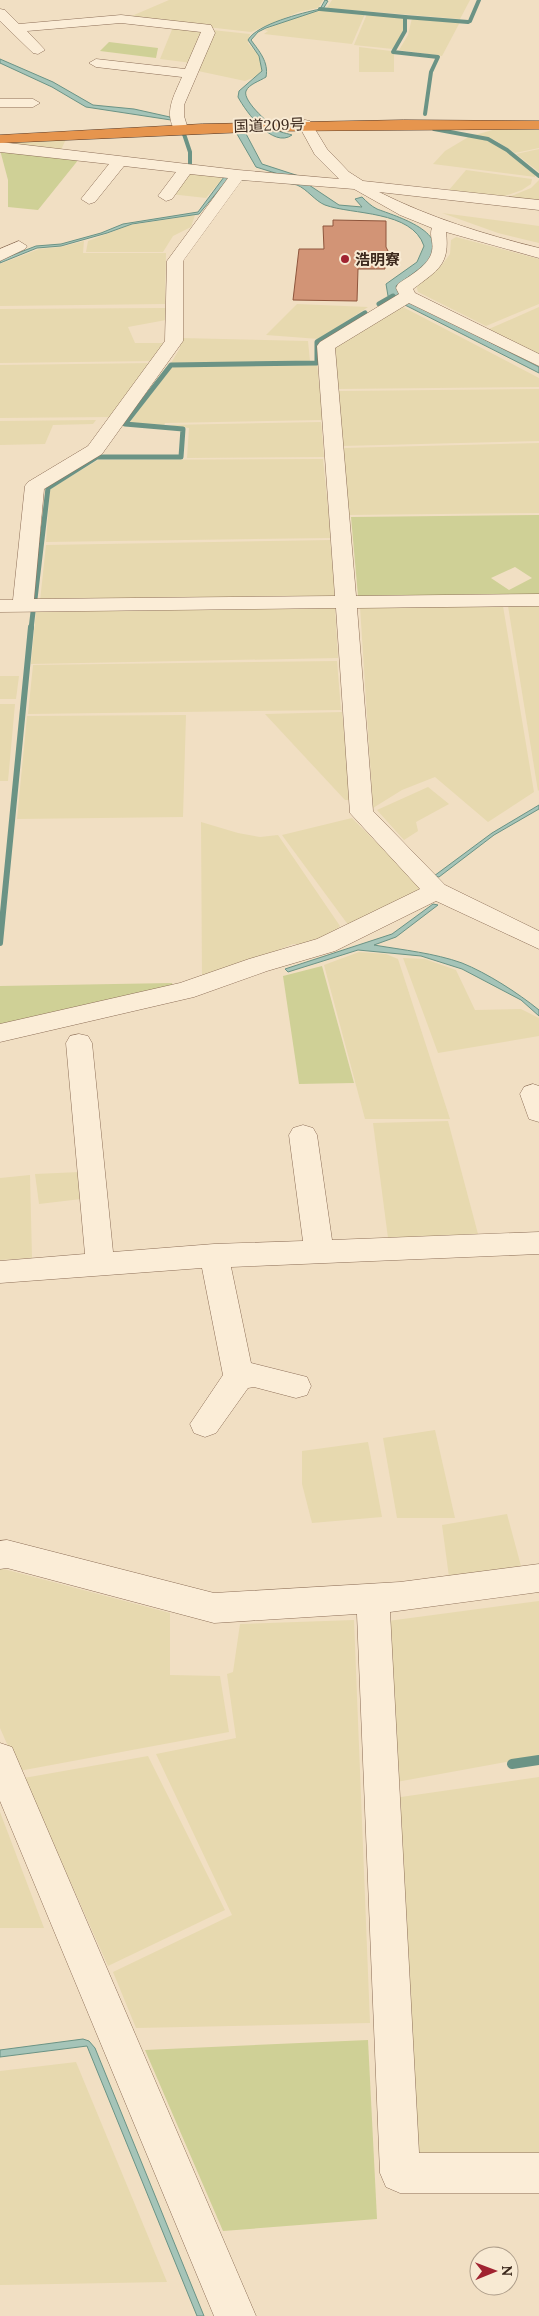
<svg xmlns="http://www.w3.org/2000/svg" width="539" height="2316" font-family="Lora,'Noto Sans JP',serif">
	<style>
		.farmland { fill: #e7d9af }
		.green { fill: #cfd096; fill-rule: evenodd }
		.water { fill: #a5c4b8; stroke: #6b9385 }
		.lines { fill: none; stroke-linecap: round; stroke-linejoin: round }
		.stream-far3 { stroke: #6b9385; stroke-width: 4 }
		.stream-far2 { stroke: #6b9385; stroke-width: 5 }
		.stream-far1 { stroke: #6b9385; stroke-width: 6 }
		.stream { stroke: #6b9385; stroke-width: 10 }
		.building { fill: #d29476; stroke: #8e553c }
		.minor-casing { stroke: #8d6f58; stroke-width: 1 }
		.highway-casing { stroke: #5a3e2c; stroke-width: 1 }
		.minor { fill: #fbedd7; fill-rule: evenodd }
		.highway { fill: #e6954e; fill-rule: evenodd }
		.poi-dot { fill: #a02330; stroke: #f8ead3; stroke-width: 2 }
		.labels { text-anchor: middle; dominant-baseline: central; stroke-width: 4; stroke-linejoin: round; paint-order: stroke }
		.far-street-label { font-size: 15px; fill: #3c291d; stroke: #f8ead3 }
		.far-poi-label { font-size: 15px; font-weight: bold; fill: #3c291d; stroke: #f8ead3; text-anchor: start }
	</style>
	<rect width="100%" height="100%" fill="#f1dfc3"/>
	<g class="farmland">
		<path d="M169 0H323L318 8 299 12 251 32 127 18Z"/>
		<path d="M332 0H470L460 19 327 8Z"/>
		<path d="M322 10 365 14 352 44 264 34 268 31 264 30 301 15Z"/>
		<path d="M367 14 404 17 403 31 393 49 354 45Z"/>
		<path d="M412 18H423L460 22 442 56 399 50 408 35Z"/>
		<path d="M173 27 202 29 192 63 160 59Z"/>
		<path d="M212 30 250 34 248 43 259 56 261 63 262 71 257 76 245 81 198 71Z"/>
		<path d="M359 47 391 51 394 53V72H359Z"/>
		<path d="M496 129 539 130V148L515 153 495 140 475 135Z"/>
		<path d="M470 136 486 140 500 147 535 174V177L433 164 445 151Z"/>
		<path d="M66 139 60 152 3 143Z"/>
		<path d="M539 149V172L516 154Z"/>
		<path d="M466 170 532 179 531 184 522 190 502 197 449 190Z"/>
		<path d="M188 173 220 177 222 179 206 198 170 194Z"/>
		<path d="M539 180V202L509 197 531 188Z"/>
		<path d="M442 213 539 226V243L498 233Z"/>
		<path d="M195 215 191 227 173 236 163 252H86L88 241 130 225Z"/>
		<path d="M456 237 539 259V304L486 326 418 292 416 285 441 266 450 254 451 240Z"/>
		<path d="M84 241 83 253H166L165 304 0 306V264L39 249 61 247Z"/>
		<path d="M297 304 368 307 319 339 266 335Z"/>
		<path d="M401 306 539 378V387L337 389 334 346Z"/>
		<path d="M539 307V354L489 329Z"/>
		<path d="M166 308V320L128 327 135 343H167L154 361 0 363V309Z"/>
		<path d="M180 338 308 341 310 361 171 363 180 348Z"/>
		<path d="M153 363 112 417 0 418V365Z"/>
		<path d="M317 364 323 420 165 423 164 426 129 423 172 367Z"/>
		<path d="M539 389V441L342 446 339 391Z"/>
		<path d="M96 420 93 424 53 425 45 444 0 445V421Z"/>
		<path d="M321 422 324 457 187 458 189 428 167 425Z"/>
		<path d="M539 443V513L348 515 342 448Z"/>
		<path d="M323 459 331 538 46 542 50 489 98 460Z"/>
		<path d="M330 540 336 595 332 598 40 601 46 545Z"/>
		<path d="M539 605V790L538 791 508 606Z"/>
		<path d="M503 606 534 792 488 822 435 777 402 790 373 808 360 607Z"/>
		<path d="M335 608 338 658 31 664 36 612Z"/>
		<path d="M337 661 341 710 28 714 33 665Z"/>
		<path d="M0 676H19L16 699H0Z"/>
		<path d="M0 704H15L8 781H0Z"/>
		<path d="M342 712 352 800H345L265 714Z"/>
		<path d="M186 715 183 817 17 819 27 716Z"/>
		<path d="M428 787 449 804 416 822 418 831 404 840 377 810Z"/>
		<path d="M352 818 423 889 349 926 282 835Z"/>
		<path d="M201 822 238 833 260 837 278 835 340 926 333 934 305 944H293L202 980Z"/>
		<path d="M359 952 386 954 398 959 450 1119H365L324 965Z"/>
		<path d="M403 958 425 959 456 970 475 1010 521 1009 539 1018V1036L438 1053Z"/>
		<path d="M448 1121 478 1234 388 1238 373 1123Z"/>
		<path d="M80 1172 81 1199 39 1204 35 1174Z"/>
		<path d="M30 1175 32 1258 0 1260V1178Z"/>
		<path d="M435 1430 455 1518H397L383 1438Z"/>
		<path d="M368 1442 382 1517 312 1523 302 1484V1451Z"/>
		<path d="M507 1514 521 1566 449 1577 442 1525Z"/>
		<path d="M0 1568 170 1613V1675L220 1676 229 1732 19 1771 0 1728Z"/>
		<path d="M539 1601V1756L391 1783 388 1621Z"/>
		<path d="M354 1620 370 2023 136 2028 113 1972 232 1915 156 1754 236 1738 227 1674 233 1672 240 1624Z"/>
		<path d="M148 1756 225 1910 108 1966 24 1778Z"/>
		<path d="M539 1777V2155L421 2154 412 2143 394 1798Z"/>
		<path d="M0 1812 44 1928H0Z"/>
		<path d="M76 2062 167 2282 0 2285V2071Z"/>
	</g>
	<g class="green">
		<path d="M109 42 158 48 156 58 100 51Z"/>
		<path d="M0 150 79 159 38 210 8 207V180Z"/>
		<path d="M539 515V595L358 596 351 517ZM515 567 532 578 509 590 491 578Z"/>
		<path d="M322 966 354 1083 299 1084 283 976Z"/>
		<path d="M172 983 173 989 0 1027V986Z"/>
		<path d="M368 2040 377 2219 223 2231 145 2050Z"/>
	</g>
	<g class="water">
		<path d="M325 0 328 1 323 9 266 28 258 32 251 40C259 51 269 62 266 77 260 81 249 84 246 91 242 101 272 127 281 132 284 133 289 134 292 135 273 149 246 112 238 97L239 91 262 71 259 56 248 40C257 24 302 13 320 9Z"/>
		<path d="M0 59 53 82 93 105 134 109 170 117 171 120 86 107 52 87 0 63Z"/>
		<path d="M228 130H244L262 164 305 178 306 183 339 205 362 207 355 199 362 197C367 202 371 206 377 209 395 216 455 233 427 262 418 271 406 278 396 286L399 294 391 298 388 296 386 284 417 262 424 246C412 210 352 215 325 205 315 201 307 189 297 185 283 181 245 180 228 179L199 214 132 224 107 233 61 246 37 248 0 263V260L36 246 61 244 101 233 123 224 198 212 224 177H288L256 167 237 134Z"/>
		<path d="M410 302 539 367V373L403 304Z"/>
		<path d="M539 805V809L494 835 439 877 434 876 492 833Z"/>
		<path d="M433 904 438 905 396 937 374 945C403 950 434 953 462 963 487 973 518 993 539 1010V1016L521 1000 462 969 421 956 358 950 288 972 285 969 392 934Z"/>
		<path d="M83 2039 89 2041 95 2048 204 2316H197L87 2046 0 2057V2050Z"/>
	</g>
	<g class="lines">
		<g class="stream-far3">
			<path d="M320 9 405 17"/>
			<path d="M470 21 479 0"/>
			<path d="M425 114 431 72 438 57 393 52 405 31V17L468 22"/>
			<path d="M434 129 488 139 507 150 539 176"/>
			<path d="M179 132 184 134 190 152V171L193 172"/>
		</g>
		<g class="stream-far2">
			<path d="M379 304 393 296"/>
			<path d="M35 599 48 488 97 457H181L183 429 125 424 171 365 317 363V342L365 313"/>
			<path d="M31 629 33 612"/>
		</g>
		<path class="stream-far1" d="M0 943 31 627"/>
		<path class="stream" d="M512 1764 539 1760"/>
	</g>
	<path class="building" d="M333 220 386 221V247L393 261 384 262 385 269H358L357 301 293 300 299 249H324L323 226H333Z"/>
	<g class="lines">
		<g class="minor-casing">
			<g id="minor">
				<path d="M0 9 5 10 19 24 121 15 211 25 215 33 184 105V116L188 129 186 132H176C163 113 174 96 182 77L96 67 89 63 96 59 185 69 201 32 121 23 27 31 45 50 38 54 33 53 0 21Z"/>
				<path d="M0 99H33L40 103 33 107H0Z"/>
				<path d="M305 120 310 121 327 149 349 172 363 181 539 200V210L379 192C431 218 483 234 539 248V258L446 232C450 265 438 270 413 289L415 293 539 354V366L409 303 335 348 356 596 539 594V606L357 608 373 811 445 885 539 931V949L436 901 335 951 267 971 194 997 0 1042V1024L180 983 249 959 317 939 420 889 350 813 336 608 0 612V600H13L25 486 28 482 88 446 165 341 167 261 228 178 190 174 172 199 166 201 158 196 176 172 124 166 95 202 89 204 81 199 109 164 0 152V142L238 170 339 179 315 155 298 124ZM242 180 354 189 400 215 432 228C429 236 434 242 432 251 429 266 409 276 398 284L396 288 399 294 320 342 317 346 335 596 34 599 44 489 102 454 183 341V261Z"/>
				<path d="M19 241 27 246 25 249 0 261V249Z"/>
				<path d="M79 1034 88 1036 92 1043 113 1252 214 1244 303 1241 289 1135 293 1128 303 1125 313 1128 317 1135 332 1240 539 1232V1254L231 1267 251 1363 307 1377 311 1386 307 1395 296 1398 254 1387 248 1388 216 1433 205 1437 194 1433 190 1424 223 1375 202 1268 0 1283V1261L85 1254 66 1043 70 1036Z"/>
				<path d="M533 1084 539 1086V1122L529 1119 520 1094 524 1087Z"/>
				<path d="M7 1540 214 1593 400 1582 539 1564V1592L390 1612 419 2153H539V2193H400L386 2187 380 2173 357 1614 214 1623 7 1568 0 1569V1541Z"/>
				<path d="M0 1743 12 1747 256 2316H214L0 1801Z"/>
			</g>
		</g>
		<g class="highway-casing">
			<path id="highway" d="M404 120 539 121V129L270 131 0 143V135L202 124Z"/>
		</g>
		<use href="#minor" class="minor"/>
		<use href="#highway" class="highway"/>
	</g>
	<circle class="poi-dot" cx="345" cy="259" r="5"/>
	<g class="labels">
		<g class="far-street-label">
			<text transform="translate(269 125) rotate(-2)">国道209号</text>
		</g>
		<g class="far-poi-label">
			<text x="355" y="259">浩明寮</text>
		</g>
	</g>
	<g transform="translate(494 2271) rotate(89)"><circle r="24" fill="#f8ead3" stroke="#ad9d8a"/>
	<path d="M0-4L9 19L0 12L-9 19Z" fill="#a02330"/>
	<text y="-8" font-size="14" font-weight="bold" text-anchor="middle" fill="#3c291d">N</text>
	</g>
</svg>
